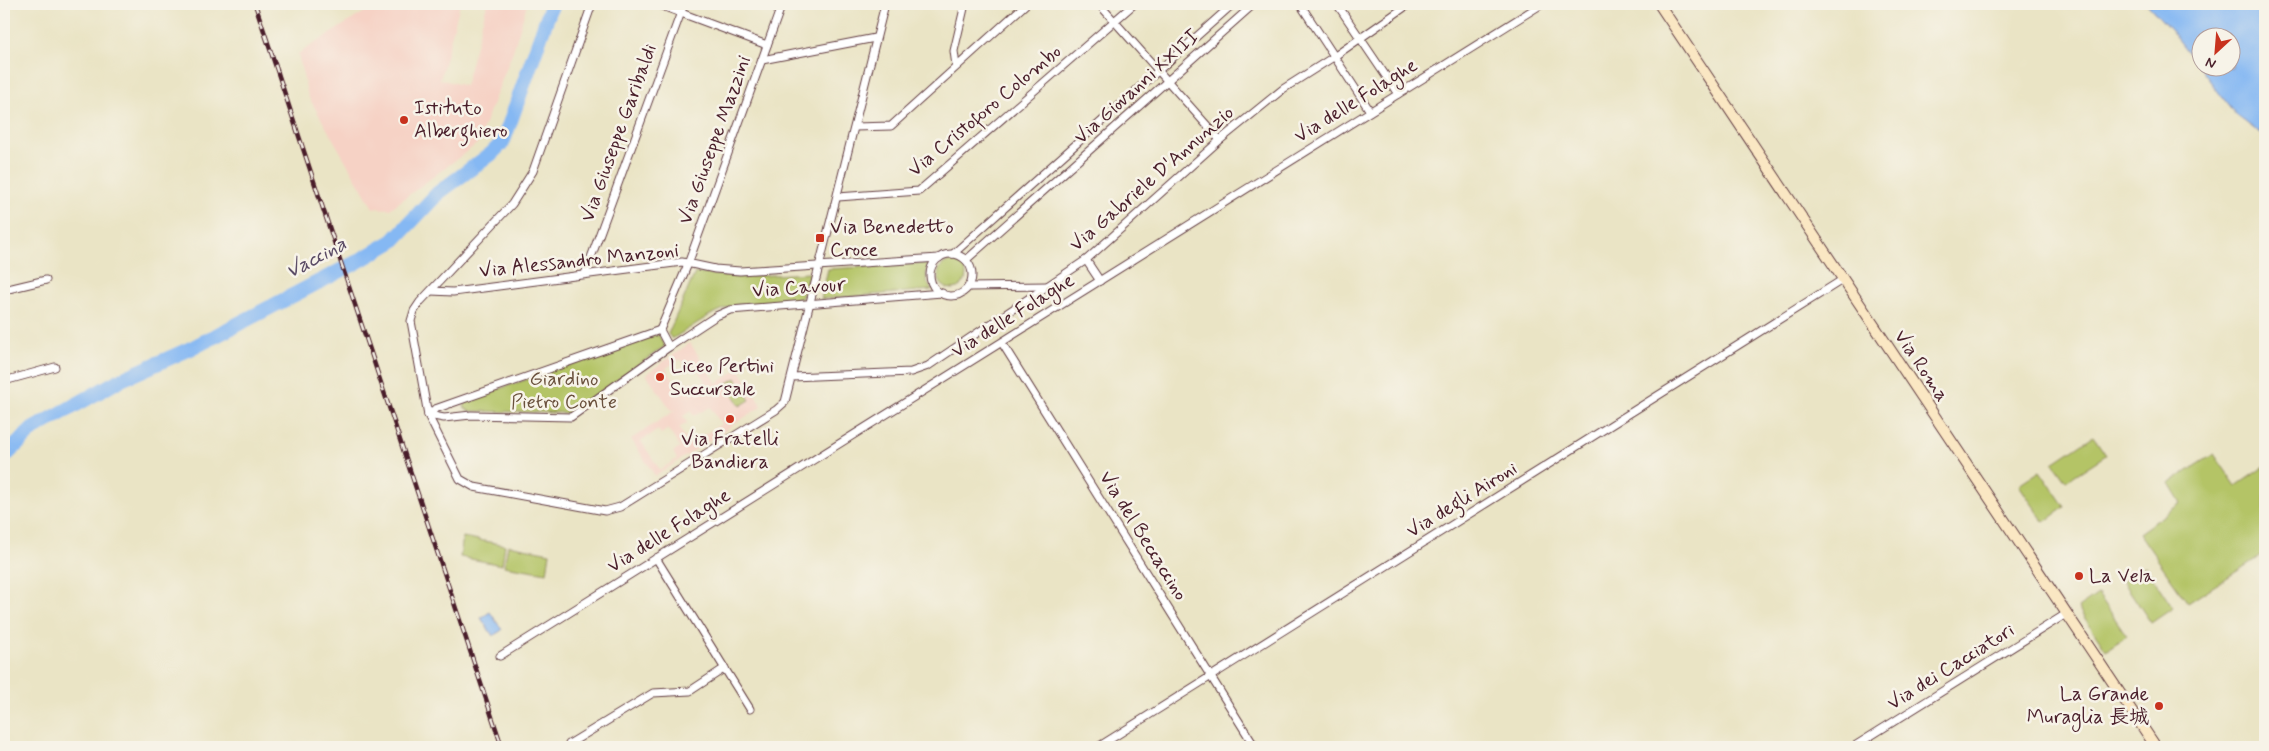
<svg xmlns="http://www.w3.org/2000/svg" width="2269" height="751" font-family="Mynerve,'LXGW WenKai TC',sans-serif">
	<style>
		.built { fill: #f6d2c5; fill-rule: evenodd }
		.green { fill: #b4c466; stroke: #7f7248 }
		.water { fill: #85b8f3; stroke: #686c8f; fill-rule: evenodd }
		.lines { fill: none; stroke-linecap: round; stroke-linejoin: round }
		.river { stroke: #85b8f3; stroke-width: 15 }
		.street-casing { stroke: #623d42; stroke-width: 9 }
		.secondary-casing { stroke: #623d42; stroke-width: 12 }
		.street { stroke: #fff; stroke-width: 7 }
		.secondary { stroke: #fae7c3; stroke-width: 10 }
		.rail-casing { stroke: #4a1f2b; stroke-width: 4.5 }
		.rail { stroke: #f7f3e8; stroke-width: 2.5; stroke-dasharray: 8; stroke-linecap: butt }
		.poi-dot { fill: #c8321e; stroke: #f7f3e8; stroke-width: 2 }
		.labels { text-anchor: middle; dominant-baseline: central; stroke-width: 5; stroke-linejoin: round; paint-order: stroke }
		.street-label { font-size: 20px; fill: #4a1f2b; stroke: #f7f3e8 }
		.poi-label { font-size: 20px; fill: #4a1f2b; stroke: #f7f3e8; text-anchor: start }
		.park-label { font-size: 20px; fill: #6a513d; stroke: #f7f3e8 }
		.water-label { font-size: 21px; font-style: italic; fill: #5c4d67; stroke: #f7f3e8 }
	</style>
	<rect width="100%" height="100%" fill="#f7f3e8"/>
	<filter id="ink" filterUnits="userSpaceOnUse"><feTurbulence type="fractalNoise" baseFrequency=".02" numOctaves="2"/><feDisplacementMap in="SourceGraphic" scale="10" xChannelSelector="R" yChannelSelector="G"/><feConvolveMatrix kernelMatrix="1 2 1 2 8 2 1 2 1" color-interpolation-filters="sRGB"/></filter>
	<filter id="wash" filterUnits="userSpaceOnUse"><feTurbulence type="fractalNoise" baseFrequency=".0096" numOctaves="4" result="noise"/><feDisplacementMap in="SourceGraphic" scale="20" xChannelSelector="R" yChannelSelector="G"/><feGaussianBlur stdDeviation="1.12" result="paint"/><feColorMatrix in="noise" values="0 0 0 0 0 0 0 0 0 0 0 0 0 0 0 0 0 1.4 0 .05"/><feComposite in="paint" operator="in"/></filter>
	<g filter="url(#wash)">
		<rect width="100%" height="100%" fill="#eae4c5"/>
		<g class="built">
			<path d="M377 4H460L440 79 465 86 487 4H527L513 51 477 144 390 209 373 208 308 96 298 54Z"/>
			<path d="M690 343 717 383 739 369 762 406 655 476 631 439 677 409 672 411 646 374ZM681 359 685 365 693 361 705 381 697 385 695 382 692 384 691 381 679 388 666 368ZM710 407 721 424 689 444 679 428 687 423 683 416 691 411 693 415H696ZM668 429 680 448 673 452 677 459 660 470 641 441 658 430 661 434Z"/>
		</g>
		<g class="green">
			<circle cx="952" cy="275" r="14"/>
			<path d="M929 263C925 273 925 281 932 290L821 299 828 269Z"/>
			<path d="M695 273 736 277 810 273 801 299 731 306 710 315 672 339 668 334Z"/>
			<path d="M658 334 665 346 570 413 469 411 464 407 467 400Z"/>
			<path d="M736 378 750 400 740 406 726 384Z"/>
			<path d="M2093 436 2106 455 2066 481 2053 463Z"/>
			<path d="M2214 454 2236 486 2265 466V553L2188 603 2139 533 2181 503 2169 483Z"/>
			<path d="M2040 471 2065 507 2044 522 2019 485Z"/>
			<path d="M463 537 505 545 502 565 460 557Z"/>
			<path d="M508 545 550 553 547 573 504 566Z"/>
			<path d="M2145 566 2173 608 2151 623 2123 581Z"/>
			<path d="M2098 594 2127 636 2106 650 2078 608Z"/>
		</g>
		<g class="water">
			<path d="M2147 4H2265V137L2236 115 2171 30ZM2202 38H2232V68H2202Z"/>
			<path d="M490 612 502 630 493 636 481 618Z"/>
		</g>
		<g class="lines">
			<path class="river" d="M4 457 33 429 118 381 194 347 357 262 393 241 438 193 491 154 503 142 552 4"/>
		</g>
	</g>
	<g filter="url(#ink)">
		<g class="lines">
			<g class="street-casing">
				<g id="street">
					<path d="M592 4 533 171 512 204 420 302 414 311 411 321 428 415 460 479 474 487 605 511 620 507 776 410 785 402 885 4"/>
					<path d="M657 4 767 45"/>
					<path d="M1099 4 1220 140"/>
					<path d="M1300 4 1370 111"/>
					<path d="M1337 4 1398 94"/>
					<path d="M762 60 875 38"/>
					<path d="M956 66 954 51 965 4"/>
					<path d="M855 127 891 126 1026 4"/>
					<path d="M838 197 919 191 1134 4"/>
					<path d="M953 254 1233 4"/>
					<circle cx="951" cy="275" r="21"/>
					<path d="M966 260 1254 4"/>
					<path d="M1086 260 1100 281"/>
					<path d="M585 274 684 4"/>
					<path d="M968 287 1048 286"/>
					<path d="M4 290 46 280"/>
					<path d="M431 291 453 292 682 262 715 269 740 271 939 258"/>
					<path d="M660 330 688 264 782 4"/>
					<path d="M660 330 669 347"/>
					<path d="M1002 343 1255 747"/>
					<path d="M792 377 911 372 928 366 1086 260 1220 140 1283 89 1335 56 1409 4"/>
					<path d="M4 381 55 367"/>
					<path d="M428 415 444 418 471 415 571 417 669 347 716 316 730 310 942 293"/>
					<path d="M428 415 435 409 660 330"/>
					<path d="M656 558 750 709"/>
					<path d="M500 656 1542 4"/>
					<path d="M568 747 569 744 653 693 690 691 725 668"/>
					<path d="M1098 747 1842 280"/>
					<path d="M1853 747 2066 614"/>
				</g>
			</g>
			<g class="secondary-casing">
				<path id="secondary" d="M1659 4 2156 747"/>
			</g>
			<use href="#street" class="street"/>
			<use href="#secondary" class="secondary"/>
			<g class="rail-casing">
				<path id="rail" d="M255 4 502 747"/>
			</g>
			<use href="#rail" class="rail"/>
		</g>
	</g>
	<g class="poi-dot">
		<circle cx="404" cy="120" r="5"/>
		<rect x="815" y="233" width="10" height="10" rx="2.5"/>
		<circle cx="660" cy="377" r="5"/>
		<circle cx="730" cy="419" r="5"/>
		<circle cx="2079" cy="576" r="5"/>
		<circle cx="2159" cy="706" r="5"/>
	</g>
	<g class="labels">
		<g class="street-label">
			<text transform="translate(1137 87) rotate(-42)">Via Giovanni XXIII</text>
			<text transform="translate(1356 101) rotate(-32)">Via delle Folaghe</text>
			<text transform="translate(985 111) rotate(-40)">Via Cristoforo Colombo</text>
			<text transform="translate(619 133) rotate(-70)">Via Giuseppe Garibaldi</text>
			<text transform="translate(715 140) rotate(-70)">Via Giuseppe Mazzini</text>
			<text transform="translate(1152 179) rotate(-41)">Via Gabriele D'Annunzio</text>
			<text transform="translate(579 261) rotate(-6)">Via Alessandro Manzoni</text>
			<text transform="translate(799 288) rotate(-4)">Via Cavour</text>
			<text transform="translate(1013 316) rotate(-32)">Via delle Folaghe</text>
			<text transform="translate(1921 366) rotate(56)">Via Roma</text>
			<text transform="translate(1462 500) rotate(-32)">Via degli Aironi</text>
			<text transform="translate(669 531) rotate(-32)">Via delle Folaghe</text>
			<text transform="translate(1143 536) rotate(58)">Via del Beccaccino</text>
			<text transform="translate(1951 667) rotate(-32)">Via dei Cacciatori</text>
		</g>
		<g class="poi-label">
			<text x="414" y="108">Istituto<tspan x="414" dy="23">Alberghiero</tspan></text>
			<text x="830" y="227">Via Benedetto<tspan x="830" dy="23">Croce</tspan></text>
			<text x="670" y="366">Liceo Pertini<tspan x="670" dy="23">Succursale</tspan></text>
			<text x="730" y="439" text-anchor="middle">Via Fratelli<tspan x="730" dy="23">Bandiera</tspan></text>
			<text x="2089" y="576">La Vela</text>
			<text x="2149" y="694" text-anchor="end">La Grande<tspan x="2149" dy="23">Muraglia 長城</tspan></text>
		</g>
		<g class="park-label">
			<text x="564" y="379">Giardino<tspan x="564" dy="23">Pietro Conte</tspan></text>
		</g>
		<g class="water-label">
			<text transform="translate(316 258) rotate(-28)">Vaccina</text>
		</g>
	</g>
	<rect width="2269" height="751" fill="none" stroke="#f7f3e8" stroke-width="20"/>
	<g transform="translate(2216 52) rotate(206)"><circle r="24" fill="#f7f3e8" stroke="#b29e9c"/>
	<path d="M0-4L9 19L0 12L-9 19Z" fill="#c8321e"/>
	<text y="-8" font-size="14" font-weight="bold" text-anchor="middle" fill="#4a1f2b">N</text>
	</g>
</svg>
